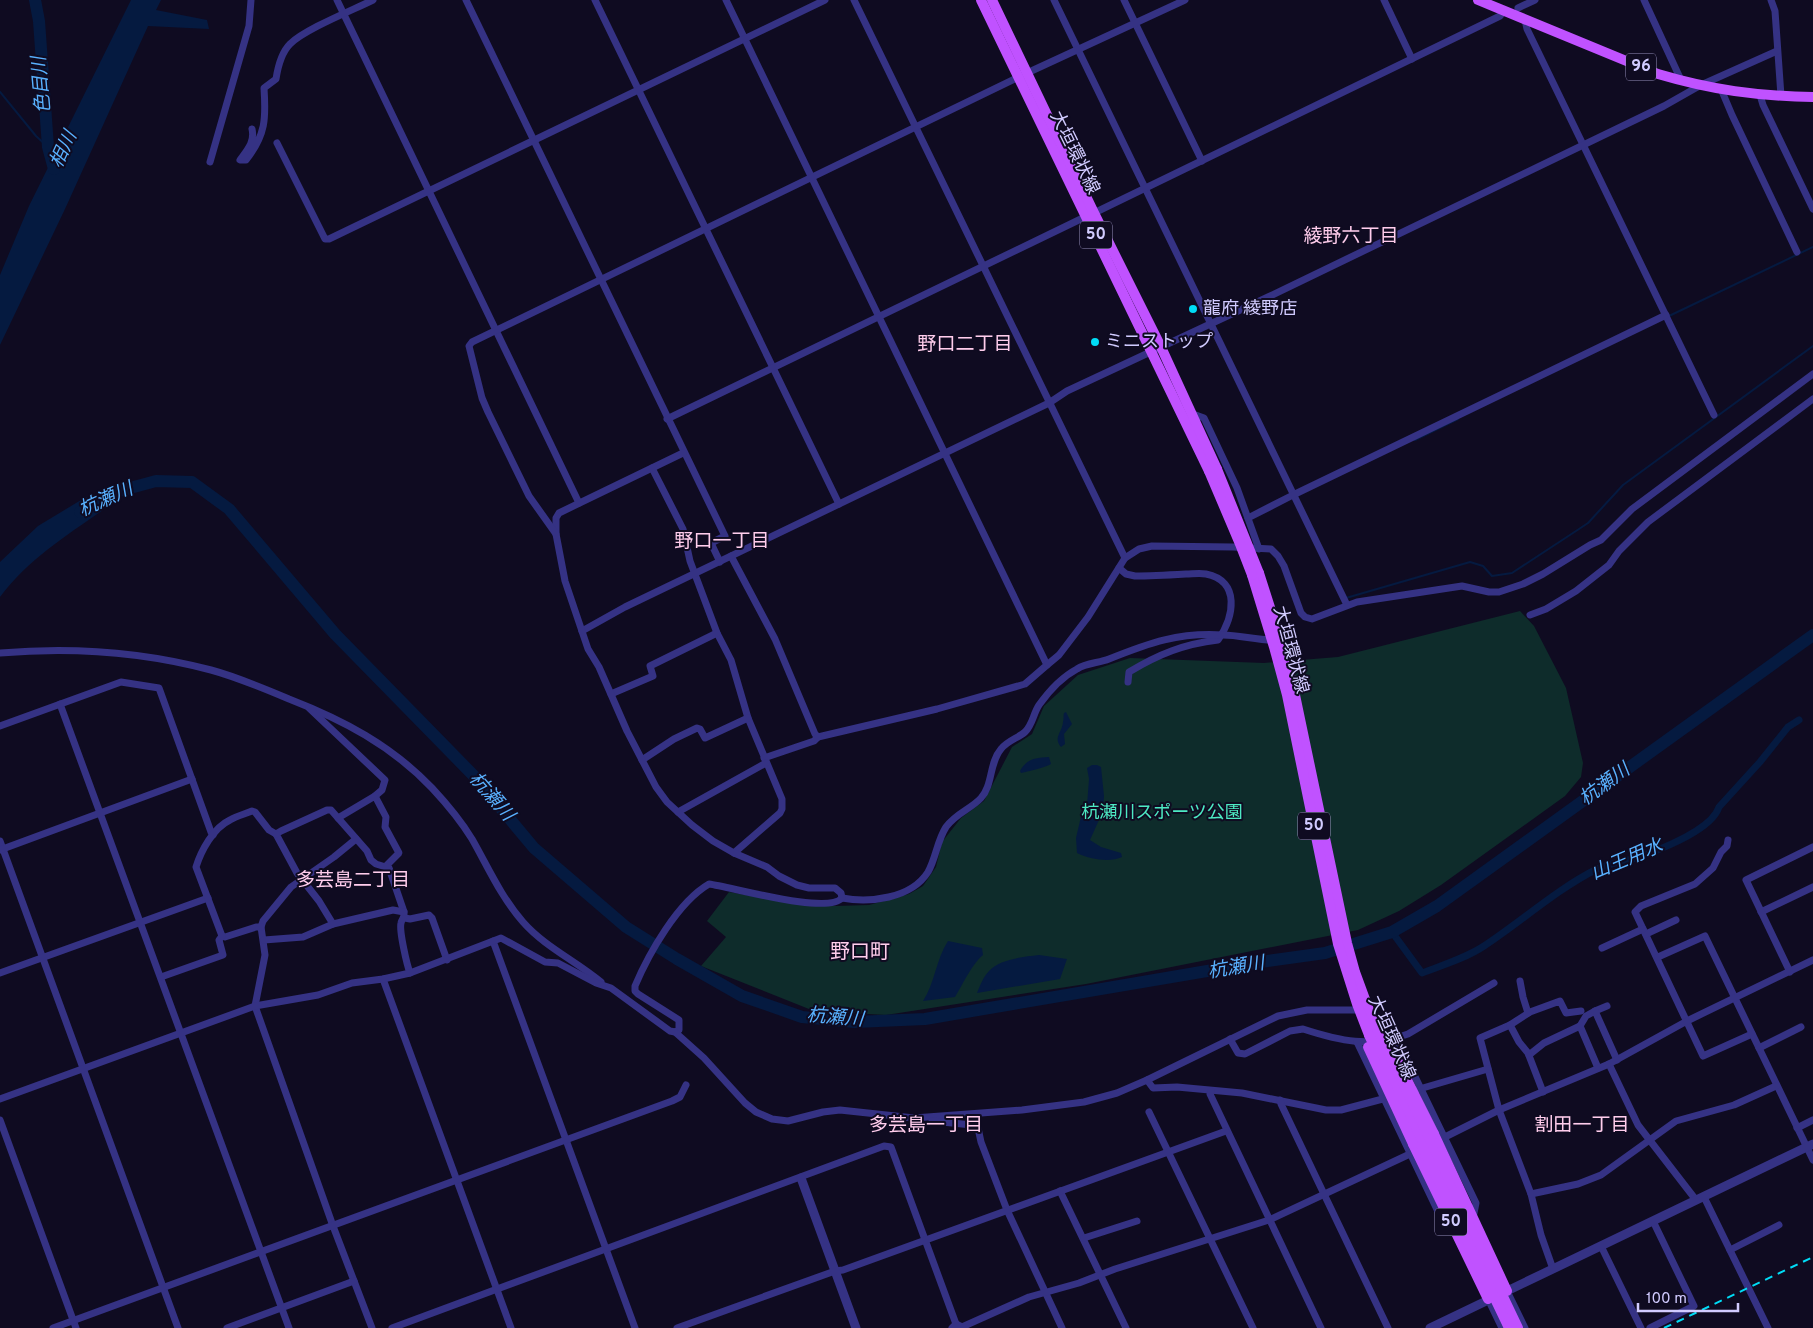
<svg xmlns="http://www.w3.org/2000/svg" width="1813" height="1328" font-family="Overpass,'Noto Sans JP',sans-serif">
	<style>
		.green { fill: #0e2c2b }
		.water { fill: #051a40 }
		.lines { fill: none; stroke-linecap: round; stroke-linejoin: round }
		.stream { stroke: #051a40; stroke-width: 2 }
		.canal { stroke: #051a40; stroke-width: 7 }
		.river { stroke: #051a40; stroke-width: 12 }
		.minor { stroke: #353284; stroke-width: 7 }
		.tertiary { stroke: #353284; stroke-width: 9 }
		.primary { stroke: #c052ff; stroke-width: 10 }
		.rail { stroke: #00dcf6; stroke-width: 2; stroke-dasharray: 8 6; stroke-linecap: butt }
		.primary-bridge { stroke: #c052ff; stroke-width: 10 }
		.poi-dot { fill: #00dcf6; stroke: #0f0b21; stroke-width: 2 }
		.labels { text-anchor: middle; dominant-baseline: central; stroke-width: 4; stroke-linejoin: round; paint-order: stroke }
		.shield { fill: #0f0b21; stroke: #9791bc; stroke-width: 1 }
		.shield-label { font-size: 16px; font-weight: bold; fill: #d1cbff }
		.street-label { font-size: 18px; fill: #d1cbff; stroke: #0f0b21 }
		.poi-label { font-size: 18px; fill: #d1cbff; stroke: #0f0b21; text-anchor: start }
		.park-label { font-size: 18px; fill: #4de9c3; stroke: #0f0b21 }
		.water-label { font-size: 19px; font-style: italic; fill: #59b1ff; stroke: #0f0b21 }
		.neighbourhood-label { font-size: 19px; fill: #ffcdec; stroke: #0f0b21 }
		.quarter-label { font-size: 20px; fill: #ffcdec; stroke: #0f0b21 }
	</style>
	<rect width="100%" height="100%" fill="#0f0b21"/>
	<path class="green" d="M1520 611 1534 626 1566 688 1583 763 1581 777 1565 796 1441 885 1399 911 1358 930 1086 984 886 1015 814 1011 701 966 726 937 707 921 729 892 795 904 836 906 869 905 909 894 923 886 936 867 942 842 961 818 984 801 1012 747 1032 734 1044 706 1078 675 1130 658 1264 663 1338 657Z"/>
	<g class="water">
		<path d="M131 0H161L156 10 207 20 209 29 148 26 65 209 0 345V275L29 206Z"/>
		<path d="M86 497 103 510C64 537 28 560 0 597V562L38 526Z"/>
		<path d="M1066 712 1072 724 1064 734 1065 744 1061 747C1053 737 1062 733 1063 722 1064 719 1063 716 1064 713Z"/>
		<path d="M1049 757 1051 764C1044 768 1030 771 1021 773L1020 771C1027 758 1036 758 1049 757Z"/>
		<path d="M1092 765H1097L1101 767 1104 796 1103 811 1090 840 1101 847 1121 853 1122 857C1110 863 1089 859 1077 853L1076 838 1083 808 1087 805 1089 779 1087 768Z"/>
		<path d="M948 941 982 948 983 955C972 964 963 984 955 997L923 1001C935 983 936 959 948 941Z"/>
		<path d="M1039 955 1067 959 1060 979 977 993C980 986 983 977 989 971 1000 959 1022 957 1039 955Z"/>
	</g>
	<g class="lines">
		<g class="stream">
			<path d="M0 92 36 136 48 147"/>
			<path d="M1669 316 1813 247"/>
			<path d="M1415 440 1458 419"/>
			<path d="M1346 598 1470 562 1483 566 1492 576 1512 573 1576 531 1588 523 1623 485 1813 346"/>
		</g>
		<path class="canal" d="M1392 932 1422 973C1443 965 1466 958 1484 946 1522 921 1557 889 1597 869 1612 862 1630 861 1645 855 1666 847 1712 829 1719 807L1760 762 1788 727 1799 720"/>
		<g class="river">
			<path d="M35 0 39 21 48 147 54 169"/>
			<path d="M80 512 119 491 156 481 192 482 229 509 335 634 474 776 534 848 626 927 677 959 742 996 802 1017 855 1022 925 1019 1260 962 1325 953 1392 932 1437 906 1813 635"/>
		</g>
		<g class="minor">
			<path d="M337 0 579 503"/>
			<path d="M466 0 725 536 711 543 720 562"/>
			<path d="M595 0 839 504"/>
			<path d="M726 0 1047 665 1025 684 937 709 818 737 815 734 775 639 731 556"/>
			<path d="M854 0 1125 558"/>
			<path d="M1054 0 1347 605"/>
			<path d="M1124 0 1202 161"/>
			<path d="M1384 0 1412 59"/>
			<path d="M1644 0 1681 80"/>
			<path d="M1771 0 1775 11 1781 96"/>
			<path d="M1518 8 1535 0"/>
			<path d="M1525 20 1527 29 1714 415"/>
			<path d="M1721 89 1732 115 1797 252"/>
			<path d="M1760 95 1763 105 1813 209"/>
			<path d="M252 129C255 142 247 150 240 160H246C266 135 266 118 264 88L276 79C278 66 281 53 290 44 305 29 353 10 373 0"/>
			<path d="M277 143 325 239H329L825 0"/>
			<path d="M210 162 249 26 251 0"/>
			<path d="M1094 213 1500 16 1504 11"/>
			<path d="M1193 414 1204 418 1237 488 1259 549"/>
			<path d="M667 419 1087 216"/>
			<path d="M652 468 683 529 690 561 717 633 731 660 748 718 782 799V809L780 813 734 853"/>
			<path d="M1248 518 1293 495 1666 315"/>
			<path d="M556 534V518L559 513 683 453"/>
			<path d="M1119 568 1126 574 1135 576C1152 576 1169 575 1186 574 1192 574 1200 573 1206 574 1241 581 1234 617 1218 640 1184 644 1159 654 1129 672L1128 682"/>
			<path d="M1530 615 1546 609 1576 591 1609 565 1619 551 1648 522 1813 399"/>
			<path d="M582 631 625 607 1049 403 1067 391 1268 297 1664 106 1701 85 1777 51"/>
			<path d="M0 653C69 647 143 652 211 670 237 677 263 688 289 699 343 720 391 745 432 788 446 803 461 821 472 839 488 867 501 897 523 922 545 947 576 961 601 982"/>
			<path d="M1047 665 1059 655 1088 617 1125 558 1139 549 1152 546 1233 547 1271 549 1278 556 1284 566 1301 613 1305 617 1312 619 1357 602 1462 586 1489 592H1499L1523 584 1543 574 1590 545 1601 540 1632 509 1813 374"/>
			<path d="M611 694 653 676 650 666 717 633"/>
			<path d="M60 704 289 1328"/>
			<path d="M309 708 385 780 382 790 375 796"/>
			<path d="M0 726 121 682 159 688 211 832 213 835"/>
			<path d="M764 758 814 741 818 737"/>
			<path d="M642 760 674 739 697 728 700 729 705 738 748 718"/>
			<path d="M678 812 766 763"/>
			<path d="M338 818 375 796 386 817 385 827 399 853 386 866"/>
			<path d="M356 839 334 857 291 887 263 921 261 927 265 955 255 1006 333 1226 372 1328"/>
			<path d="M1728 840 1727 846 1721 852 1713 868 1695 884 1641 906 1635 912 1703 1056 1752 1034"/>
			<path d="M0 841 178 1328"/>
			<path d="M0 850 192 779"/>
			<path d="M842 898C869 903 911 899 928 872 936 858 937 841 946 827 956 813 971 809 981 798 993 785 989 763 1001 749 1007 741 1018 738 1025 732 1033 724 1033 714 1039 705 1049 691 1062 677 1077 669 1086 663 1099 663 1109 659 1149 643 1179 632 1223 635 1239 635 1256 640 1272 640"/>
			<path d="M1761 912 1813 887"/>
			<path d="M405 918 410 919 429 915 432 918 447 960"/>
			<path d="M333 924 319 901 297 873 276 834 281 831 327 810H331L367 851 371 860 376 864 389 868 404 912C405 918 402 918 401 923 399 931 407 965 410 973"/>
			<path d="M1646 934 1676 920"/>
			<path d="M222 936 225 937 256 927H261"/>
			<path d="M264 940 303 937 333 924 393 910 404 912"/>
			<path d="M493 941 635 1328"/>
			<path d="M1602 948 1643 929"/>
			<path d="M1658 957 1705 936 1813 1160"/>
			<path d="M1790 972 1746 880 1813 847"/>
			<path d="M0 973 208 898"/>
			<path d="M161 977 223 955 219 940 222 936 196 867C201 851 213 828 230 820 237 816 245 814 252 811L255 812 269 830 276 834"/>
			<path d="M383 979 511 1328"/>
			<path d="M1520 981 1523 997 1528 1013"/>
			<path d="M1595 1011 1607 1006"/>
			<path d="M1510 1025 1480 1038 1499 1110 1531 1194 1541 1235 1553 1269"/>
			<path d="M1580 1026 1598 1068"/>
			<path d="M675 1032 679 1030V1020L638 994 635 991V986C649 953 678 902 709 884 732 887 827 915 842 898L841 893 835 888H809L797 885 779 876 767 867 734 853 713 841 692 825 667 802 656 787 627 731 599 667 588 649 565 581 556 534 529 496 488 412 482 398 469 346 472 342 1027 73 1185 0"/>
			<path d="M1230 1039 1238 1053 1245 1054 1290 1031 1303 1029C1340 1041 1370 1048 1408 1034L1494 983"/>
			<path d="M1394 1039 1407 1060 1476 1203 1473 1218"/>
			<path d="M1357 1042 1443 1222 1453 1227"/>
			<path d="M1759 1048 1801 1027"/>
			<path d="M1529 1055 1544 1043 1580 1026 1586 1016 1595 1011 1617 1060"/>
			<path d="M1609 1064 1638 1125 1696 1200"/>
			<path d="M1147 1080 1153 1088 1177 1087 1242 1093 1326 1110H1341L1394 1096"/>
			<path d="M1211 1091 1210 1094 1321 1328"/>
			<path d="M1409 1092 1488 1069"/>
			<path d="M1543 1092 1528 1053 1519 1042 1510 1025 1530 1012 1560 1001 1566 1013 1581 1011"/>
			<path d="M0 1099 255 1006 318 995 352 983 383 979 410 973 501 938 545 962 558 963 596 983 611 988 670 1031 675 1032 704 1058 745 1103 756 1112 772 1119 788 1121 823 1112 840 1110 914 1118 1022 1110 1084 1102 1117 1093 1147 1080 1278 1016 1307 1010H1359"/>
			<path d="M1280 1100 1281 1104 1388 1328"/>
			<path d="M1149 1112 1253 1328"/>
			<path d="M0 1120 76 1328"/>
			<path d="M932 1121 972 1125 978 1128 981 1142 1007 1210 1062 1328"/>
			<path d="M1797 1128 1813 1120"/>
			<path d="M1439 1140 1499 1110 1609 1064 1687 1021 1813 960"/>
			<path d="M1060 1191 1126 1328"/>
			<path d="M1531 1194 1578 1184 1601 1175 1676 1121 1734 1105 1776 1086"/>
			<path d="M1704 1197 1768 1328"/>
			<path d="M1084 1238 1137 1221"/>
			<path d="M1601 1246 1641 1328"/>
			<path d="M1730 1250 1779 1225"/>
			<path d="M1507 1291 1525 1328"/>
			<path d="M1488 1299 1502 1328"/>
			<path d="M53 1328 672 1101 680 1097 686 1085"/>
			<path d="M227 1328 354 1281"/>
			<path d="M392 1328 884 1146 891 1147 956 1324"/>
			<path d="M677 1328 835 1271 843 1270 1226 1131"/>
			<path d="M952 1328 956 1324 962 1327 1029 1297 1079 1283 1115 1269 1269 1220 1412 1153"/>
			<path d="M1650 1328 1694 1306 1653 1221"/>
		</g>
		<g class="tertiary">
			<path d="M801 1178 856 1328"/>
			<path d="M1430 1328 1813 1144"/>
		</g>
		<g class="primary">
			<path d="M981 0 1209 471"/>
			<path d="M992 0 1094 213 1161 347 1217 469"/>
			<path d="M1478 0 1658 74C1712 90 1757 96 1813 97"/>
			<path d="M1259 573 1283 648 1295 695 1347 943 1355 972 1377 1032"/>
			<path d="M1252 575 1274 647 1287 695 1338 944 1357 1004 1369 1035"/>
			<path d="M1434 1134 1507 1291"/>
			<path d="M1413 1144 1488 1299"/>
		</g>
		<path class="rail" d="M1664 1328 1813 1257"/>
		<g class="primary-bridge">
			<path d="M1217 469 1259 573"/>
			<path d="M1209 471 1240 544 1252 575"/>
			<path d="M1377 1032 1518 1328"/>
			<path d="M1369 1035 1509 1328"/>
			<path d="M1368 1047 1413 1144"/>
			<path d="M1395 1056 1434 1134"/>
		</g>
	</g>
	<g class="poi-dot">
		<circle cx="1193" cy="309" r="5"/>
		<circle cx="1095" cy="342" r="5"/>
	</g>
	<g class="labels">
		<g class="shield">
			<rect x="1626" y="53.5" width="30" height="27" rx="4"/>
			<rect x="1080" y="221.5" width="32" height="27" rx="4"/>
			<rect x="1298" y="812.5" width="32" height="27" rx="4"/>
			<rect x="1435" y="1208.5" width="32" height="27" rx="4"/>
		</g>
		<g class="shield-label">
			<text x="1641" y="67">96</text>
			<text x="1096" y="235">50</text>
			<text x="1314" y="826">50</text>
			<text x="1451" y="1222">50</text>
		</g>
		<g class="street-label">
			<text transform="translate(1074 153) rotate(64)">大垣環状線</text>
			<text transform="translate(1290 650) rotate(75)">大垣環状線</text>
			<text transform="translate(1391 1038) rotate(66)">大垣環状線</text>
		</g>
		<g class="poi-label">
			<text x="1203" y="309">龍府 綾野店</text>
			<text x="1105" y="342">ミニストップ</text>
		</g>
		<g class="park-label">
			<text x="1162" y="813">杭瀬川スポーツ公園</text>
		</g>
		<g class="water-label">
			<text transform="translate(42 85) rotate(-95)">色目川</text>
			<text transform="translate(64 150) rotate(-65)">相川</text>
			<text transform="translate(106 500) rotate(-24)">杭瀬川</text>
			<text transform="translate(1605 785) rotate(-36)">杭瀬川</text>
			<text transform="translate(491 797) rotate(49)">杭瀬川</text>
			<text transform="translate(1627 860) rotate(-23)">山王用水</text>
			<text transform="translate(1236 968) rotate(-9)">杭瀬川</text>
			<text transform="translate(835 1018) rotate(5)">杭瀬川</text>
		</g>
		<g class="neighbourhood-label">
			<text x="1351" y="237">綾野六丁目</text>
			<text x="965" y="345">野口二丁目</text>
			<text x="722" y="542">野口一丁目</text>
			<text x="353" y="881">多芸島二丁目</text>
			<text x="926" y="1126">多芸島一丁目</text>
			<text x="1582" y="1126">割田一丁目</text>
		</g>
		<g class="quarter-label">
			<text x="860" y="953">野口町</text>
		</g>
	</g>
	<path d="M1638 1303v8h100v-8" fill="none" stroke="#d1cbff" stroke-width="2.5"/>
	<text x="1646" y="1303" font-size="15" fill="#d1cbff" stroke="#0f0b21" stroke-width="4" paint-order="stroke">100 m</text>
</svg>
